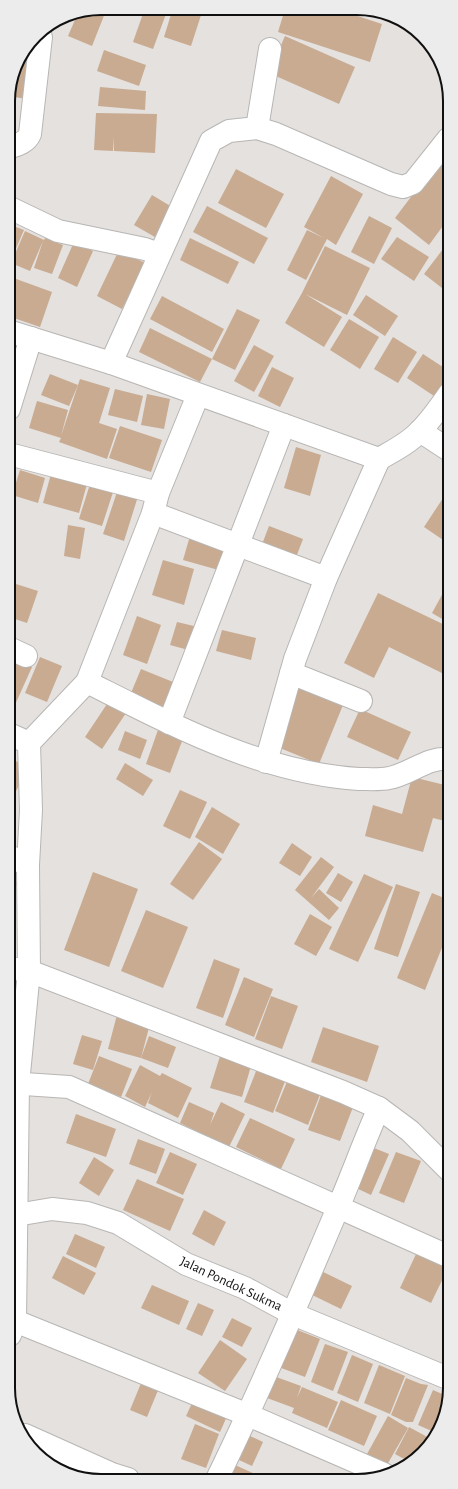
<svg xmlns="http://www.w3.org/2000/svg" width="458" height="1489" font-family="'Alegreya Sans',sans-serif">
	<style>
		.building { fill: #c8ab91 }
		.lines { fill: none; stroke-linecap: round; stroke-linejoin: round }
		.minor-casing { stroke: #b8b6b4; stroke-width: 24 }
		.minor { stroke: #fff; stroke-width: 22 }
		.labels { text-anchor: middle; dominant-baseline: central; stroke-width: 4; stroke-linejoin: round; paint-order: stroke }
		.street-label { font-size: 14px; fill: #111010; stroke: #fff }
		.rim { fill: none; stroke: #111010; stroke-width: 2 }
	</style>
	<rect width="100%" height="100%" fill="#e4e1df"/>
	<g class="building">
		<path d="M101 8H107L92 46 68 36 78 13Z"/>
		<path d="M145 8H149L166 14 153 49 133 42Z"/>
		<path d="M173 8 203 9 191 46 164 37Z"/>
		<path d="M285 9 339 10 382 24 370 62 278 32Z"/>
		<path d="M285 36 355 67 339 104 269 73Z"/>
		<path d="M29 45 36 46 27 99 8 96 15 65Z"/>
		<path d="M104 50 146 65 139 86 97 71Z"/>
		<path d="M100 87 146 91 145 110 98 106Z"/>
		<path d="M96 113 157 114 155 153 114 151V137L113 151 94 150Z"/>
		<path d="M448 148V219L429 245 395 218Z"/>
		<path d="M236 169 284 194 266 228 218 203Z"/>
		<path d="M331 176 363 194 336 245 327 239 306 280 287 270 307 230 324 238 304 227Z"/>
		<path d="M152 195 172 207 155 237 134 225Z"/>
		<path d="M207 206 268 238 254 264 193 232Z"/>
		<path d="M369 216 392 228 374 264 351 252Z"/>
		<path d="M8 224 24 230 11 260 8 259Z"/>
		<path d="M25 231 44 240 45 238 63 245 52 274 34 268 43 241 30 271 11 263Z"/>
		<path d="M397 237 429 257 414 281 381 259Z"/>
		<path d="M190 238 239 262 228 284 180 260Z"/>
		<path d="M74 242 93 251 77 287 58 278Z"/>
		<path d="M325 246 370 268 347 315 305 294 342 317 324 347 285 323 302 293Z"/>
		<path d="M443 249 448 254V279L442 288 424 274Z"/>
		<path d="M119 250 145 263 122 309 97 296Z"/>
		<path d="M8 276 52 292 40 327 8 316Z"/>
		<path d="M366 295 398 316 385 336 353 315Z"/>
		<path d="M162 296 224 329 212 352 150 319Z"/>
		<path d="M237 309 260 320 235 370 212 359Z"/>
		<path d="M349 319 379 337 360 369 330 350Z"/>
		<path d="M150 328 212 359 200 382 139 352Z"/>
		<path d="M393 337 417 352 398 383 374 369Z"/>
		<path d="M8 343 14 345 9 363Z"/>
		<path d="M254 345 274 356 254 392 234 381Z"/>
		<path d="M423 354 449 371V386L440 400 407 378Z"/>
		<path d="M272 367 294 378 280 407 258 396Z"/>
		<path d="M50 374 78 385 69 406 41 395Z"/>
		<path d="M80 379 110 388 99 423 117 429 107 459 59 442 61 438 29 428 37 401 68 410 61 436Z"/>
		<path d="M115 389 143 396 137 422 108 415Z"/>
		<path d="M147 394 170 399 164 429 141 425Z"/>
		<path d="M120 426 162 440 151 472 109 458Z"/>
		<path d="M296 447 321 455 310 496 284 488Z"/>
		<path d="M20 470 45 478 38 503 12 495Z"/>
		<path d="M51 474 87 484 79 513 43 503Z"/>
		<path d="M91 481 114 489 102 526 79 519Z"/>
		<path d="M119 486 139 493 124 541 103 534Z"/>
		<path d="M449 489V544L424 527Z"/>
		<path d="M68 525 85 528 80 559 64 556Z"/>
		<path d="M269 526 303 539 295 560 261 547Z"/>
		<path d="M190 536 229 547 222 571 183 560Z"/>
		<path d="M163 560 194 569 184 605 152 595Z"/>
		<path d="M449 582V623L432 613Z"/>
		<path d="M16 584 38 591 27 623 9 617V606Z"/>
		<path d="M378 593 449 627V664L444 674 389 647 374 678 344 663Z"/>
		<path d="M137 616 161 625 147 664 123 655Z"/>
		<path d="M177 622 198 627 192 651 170 645Z"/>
		<path d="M222 630 256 638 251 660 216 651Z"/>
		<path d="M9 657 32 667 14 707 9 704Z"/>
		<path d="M40 657 62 666 47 702 25 693Z"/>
		<path d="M141 669 178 684 168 709 131 693Z"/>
		<path d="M299 687 343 705 319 764 275 746Z"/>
		<path d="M109 701 126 713 102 749 85 737Z"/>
		<path d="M360 709 411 732 398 760 347 737Z"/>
		<path d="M159 727 184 736 170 773 146 764Z"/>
		<path d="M125 731 147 740 140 759 118 750Z"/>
		<path d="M9 757 28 768 13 797 9 796Z"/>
		<path d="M125 763 153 780 143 796 116 779Z"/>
		<path d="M412 777 449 786V822L433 818 423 852 365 836 373 805 402 814Z"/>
		<path d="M180 790 207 802 190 839 163 826Z"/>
		<path d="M212 807 240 824 223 854 195 837Z"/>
		<path d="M199 842 222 859 193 900 170 884Z"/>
		<path d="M292 843 312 857 300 876 279 863Z"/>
		<path d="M321 857 334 867 311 898 319 889 339 908 329 920 295 890Z"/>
		<path d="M93 872 138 889 109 967 64 950Z"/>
		<path d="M338 873 353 882 341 902 326 893Z"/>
		<path d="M364 874 393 887 358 962 329 949Z"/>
		<path d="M9 878 18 883 9 899Z"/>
		<path d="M396 884 420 892 398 957 374 949Z"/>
		<path d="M432 893 449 900V930L425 990 397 978Z"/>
		<path d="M146 910 188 927 163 988 121 971Z"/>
		<path d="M310 914 332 927 316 956 294 944Z"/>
		<path d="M214 959 240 969 223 1018 196 1008Z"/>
		<path d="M244 977 273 989 254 1037 225 1025Z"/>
		<path d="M271 996 298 1006 282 1049 255 1039Z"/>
		<path d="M118 1011 151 1020 141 1058 108 1049Z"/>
		<path d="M323 1027 379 1046 367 1082 311 1062Z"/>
		<path d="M82 1035 102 1041 93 1070 73 1064Z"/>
		<path d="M149 1036 176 1047 168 1068 141 1058Z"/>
		<path d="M222 1050 253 1059 242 1097 210 1088Z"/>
		<path d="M99 1056 132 1069 121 1097 88 1084Z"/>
		<path d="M140 1065 160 1076 162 1073 192 1088 178 1118 148 1103 152 1092 145 1107 125 1096Z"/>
		<path d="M258 1066 287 1076 273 1113 244 1102Z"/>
		<path d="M288 1079 321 1092 308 1125 275 1111Z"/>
		<path d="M321 1095 353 1107 340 1141 308 1130Z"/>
		<path d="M189 1102 214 1113 210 1125 221 1102 245 1114 229 1147 180 1123Z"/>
		<path d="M76 1114 116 1129 106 1157 66 1143Z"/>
		<path d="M250 1118 295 1139 281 1169 236 1147Z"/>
		<path d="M138 1139 165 1149 156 1174 129 1164Z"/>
		<path d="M369 1146 389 1154 371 1195 352 1186Z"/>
		<path d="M170 1152 197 1164 183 1195 156 1183Z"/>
		<path d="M396 1152 421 1161 404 1203 379 1193Z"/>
		<path d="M94 1157 114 1170 99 1196 79 1183Z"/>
		<path d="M137 1179 184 1199 170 1231 123 1210Z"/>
		<path d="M204 1210 226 1222 214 1246 192 1234Z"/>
		<path d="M75 1234 105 1247 96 1268 66 1254Z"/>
		<path d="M418 1250 449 1266 431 1303 400 1288Z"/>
		<path d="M63 1256 96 1273 84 1295 52 1278Z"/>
		<path d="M317 1269 352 1286 341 1309 306 1292Z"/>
		<path d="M152 1285 189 1301 179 1325 141 1308Z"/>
		<path d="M198 1303 214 1310 202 1336 186 1329Z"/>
		<path d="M232 1318 252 1328 242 1347 222 1337Z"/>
		<path d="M290 1327 320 1339 305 1377 276 1366Z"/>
		<path d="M220 1340 247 1359 225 1391 198 1373Z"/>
		<path d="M325 1344 348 1352 333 1391 311 1382Z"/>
		<path d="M352 1355 373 1364 358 1402 337 1393Z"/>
		<path d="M379 1365 405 1376 390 1414 364 1403Z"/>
		<path d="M268 1374 301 1386 297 1398 302 1387 338 1402 327 1428 292 1413 294 1408 259 1395Z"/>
		<path d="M144 1376 161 1383 147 1417 130 1410Z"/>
		<path d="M406 1378 421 1384 428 1385 413 1422H406L391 1415Z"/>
		<path d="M433 1390 449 1397 434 1432 418 1425Z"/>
		<path d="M194 1399 228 1414 220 1432 186 1416Z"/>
		<path d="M341 1400 377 1416 364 1446 328 1430Z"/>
		<path d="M388 1416 408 1428 387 1465 367 1454Z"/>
		<path d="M195 1424 219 1434 206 1468 181 1459Z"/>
		<path d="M409 1427 431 1439 427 1449 408 1461 395 1454Z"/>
		<path d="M250 1436 263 1442 252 1466 239 1460Z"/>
		<path d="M235 1465 255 1474 252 1479H229Z"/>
	</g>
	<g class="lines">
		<g class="minor-casing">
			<g id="minor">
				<path d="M257 128 270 49"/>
				<path d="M8 148C17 145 26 143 30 134L41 37"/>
				<path d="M8 207 58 231 145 249 159 254"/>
				<path d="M8 331 111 363 379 459C393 451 409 443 420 431 431 420 440 407 449 394"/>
				<path d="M111 363 211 141 229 131 257 128 276 134 391 184 403 187 413 183 448 139"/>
				<path d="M9 409 31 338"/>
				<path d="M420 431 449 450"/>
				<path d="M9 454 158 493"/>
				<path d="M153 513 326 578"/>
				<path d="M9 648 26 656"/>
				<path d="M291 673 361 701"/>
				<path d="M87 682C173 725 261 773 359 779 368 779 380 780 389 778 408 775 429 756 449 759"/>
				<path d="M169 723 284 425"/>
				<path d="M9 734 29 743"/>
				<path d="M266 762 295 659 326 578 379 459"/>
				<path d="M9 856 28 865"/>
				<path d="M9 968 29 971 343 1092 379 1108C364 1141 352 1176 337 1210 299 1300 260 1391 217 1479"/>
				<path d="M9 1083 69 1087 450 1257"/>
				<path d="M379 1108 410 1131 450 1171"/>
				<path d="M10 1216 52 1209 87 1213 118 1223 186 1264 245 1288 293 1314 450 1379"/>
				<path d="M15 1321 248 1415 384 1474"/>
				<path d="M10 1335 15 1321 18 1084 29 971 28 865 31 810 29 743 87 682 153 513 158 493 198 395"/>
				<path d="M25 1435 112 1474 128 1479"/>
			</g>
		</g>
		<use href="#minor" class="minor"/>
	</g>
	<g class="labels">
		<g class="street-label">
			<text transform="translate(231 1284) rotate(25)">Jalan Pondok Sukma</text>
		</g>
	</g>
	<path d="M0 0H458V1489H0ZM101 15H357A86 86 0 0 1 443 101V1388A86 86 0 0 1 357 1474H101A86 86 0 0 1 15 1388V101A86 86 0 0 1 101 15Z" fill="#ececec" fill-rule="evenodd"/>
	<path class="rim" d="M101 15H357A86 86 0 0 1 443 101V1388A86 86 0 0 1 357 1474H101A86 86 0 0 1 15 1388V101A86 86 0 0 1 101 15Z"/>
</svg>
